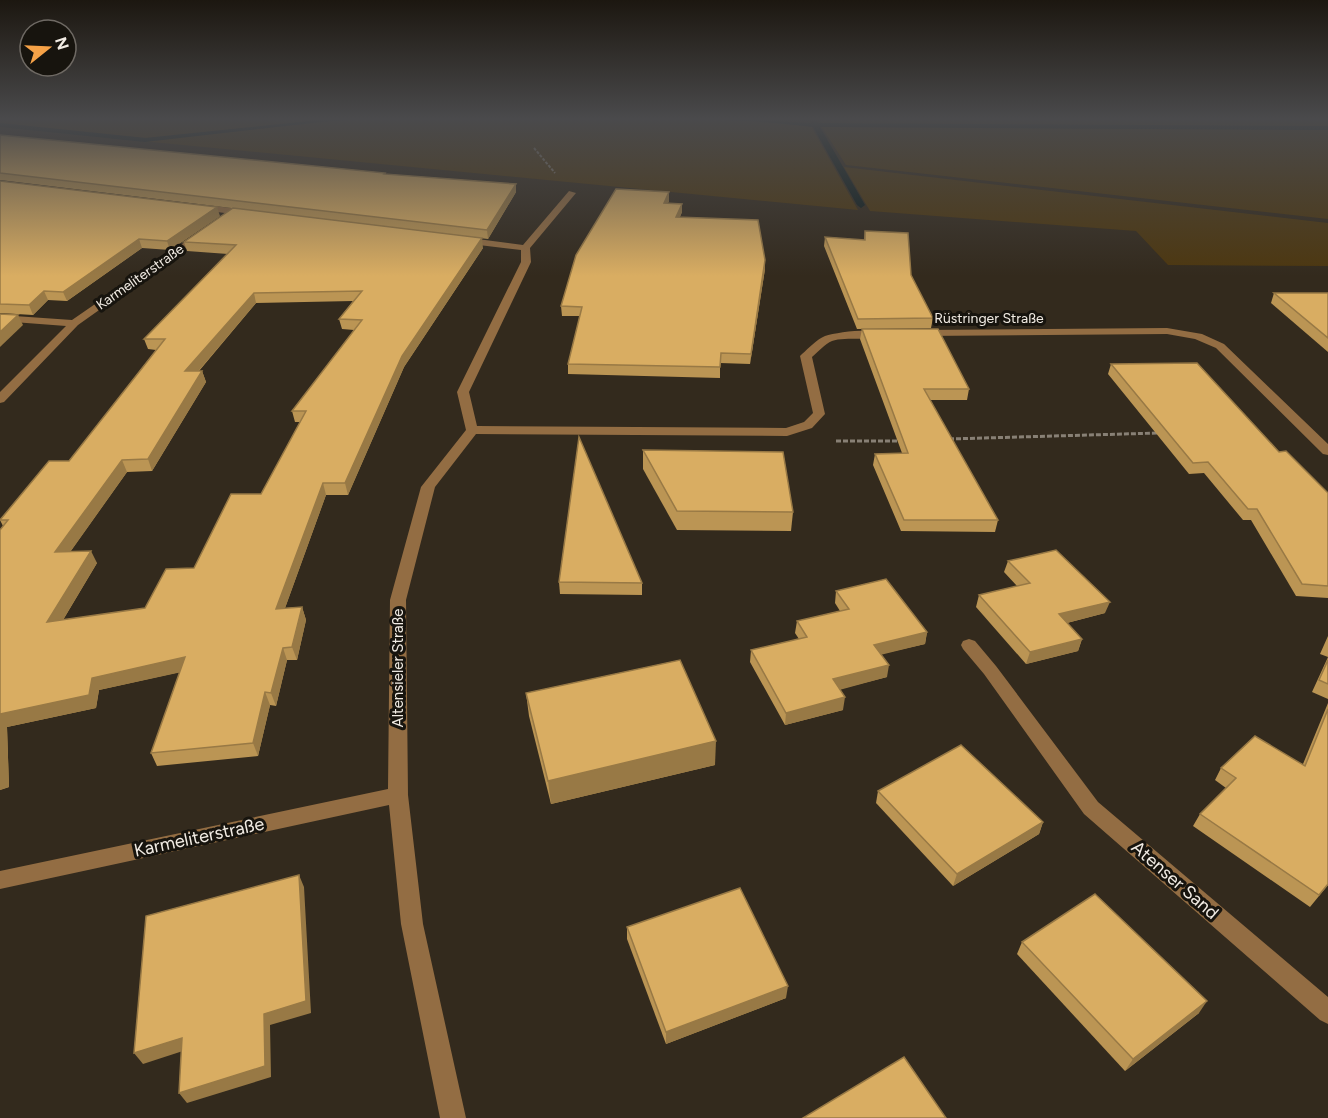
<svg xmlns="http://www.w3.org/2000/svg" width="1328" height="1118" font-family="Figtree,sans-serif">
	<style>
		.green { fill: #4d370f }
		.lines { fill: none; stroke-linecap: round; stroke-linejoin: round }
		.stream { fill: #0c1c1d; fill-rule: evenodd }
		.path-far1 { stroke: #888075; stroke-width: 2; stroke-dasharray: 3 1.5; stroke-linecap: butt }
		.path { stroke: #888075; stroke-width: 3; stroke-dasharray: 5 2; stroke-linecap: butt }
		.minor { fill: #936d43; fill-rule: evenodd }
		.wall { fill: #bb9554; fill-rule: evenodd }
		.shaded-wall { fill: #987945 }
		.building { fill: #d9ad62; stroke: #987945; stroke-width: 1.5; fill-rule: evenodd }
		.labels { text-anchor: middle; dominant-baseline: central; stroke-width: 6; stroke-linejoin: round; paint-order: stroke }
		.far-street-label { font-size: 14px; fill: #f2ece4; stroke: #17140e }
		.street-label { font-size: 15px; fill: #f2ece4; stroke: #17140e }
		.near-street-label { font-size: 18px; fill: #f2ece4; stroke: #17140e }
	</style>
	<rect width="100%" height="100%" fill="#332a1d"/>
	<g class="green">
		<path d="M0 120H325L147 138 0 123Z"/>
		<path d="M345 120H729L811 126 858 210 141 141Z"/>
		<path d="M819 120H1328V127L821 124Z"/>
		<path d="M821 126 1328 129V219L846 165Z"/>
		<path d="M844 167 1328 223V266L1168 265 1136 231 870 211Z"/>
	</g>
	<g class="lines">
		<g class="stream">
			<path d="M318 120H337L145 142 0 127V123L145 138Z"/>
			<path d="M749 120 811 123 810 120H816L818 123 1328 126V130L820 127 865 205 861 208 857 205 813 127Z"/>
		</g>
		<path class="path-far1" d="M534 148 555 173"/>
		<g class="path">
			<path d="M949 439 1158 433"/>
			<path d="M836 441H903"/>
		</g>
		<g class="minor">
			<path d="M569 191 576 193 530 248 531 262 469 392 477 426 786 428 804 422 813 413 800 356 802 354C809 348 817 339 825 336 837 332 876 327 885 334 875 342 846 336 832 341 825 344 818 352 812 357L825 414 812 428 787 436 476 434 435 487 406 600 408 795 423 924 466 1118H440L401 924 389 805 0 889V871L388 789 390 600 421 487 466 430 457 392 521 262V250L462 243 458 240 462 237 523 245Z"/>
			<path d="M197 204 248 210 252 213 248 216 194 209V205Z"/>
			<path d="M198 233 205 235 78 325 4 402 0 403V392L66 326 0 321V315L72 320Z"/>
			<path d="M1167 328 1202 334 1224 344 1328 444V455L1323 454 1216 348 1195 339 1167 334 922 336 917 333 922 330Z"/>
			<path d="M969 639 975 641 996 666 1098 802 1328 997V1024L1320 1020 1084 814 984 674 963 649 961 645 963 641Z"/>
		</g>
	</g>
	<g class="wall">
		<path d="M0 135 386 174 516 184V192L488 239 0 180Z"/>
		<path d="M0 181 220 216 170 250 142 248 67 301 48 300 33 315 0 313Z"/>
		<path d="M669 192V201L668 203 682 212 680 217 765 269 750 364 720 363V378L568 374V364L580 316H562L561 306Z"/>
		<path d="M865 231 911 275 933 318 931 328 857 329 824 246 825 237 864 240Z"/>
		<path d="M184 242 483 248 404 367 348 495H326L285 608 302 607 306 620 297 660H287L276 706 270 705 258 756 157 766 151 753 180 672 99 690 96 708 7 727 9 787 0 790V530L3 526 0 520 69 461 156 350 148 349 144 339 228 254 187 251ZM353 301 339 319 342 329 354 330 292 411 295 422H300L261 494 194 568 145 608 63 620 97 563 70 552 127 472 152 471 206 382 202 371H199L256 303Z"/>
		<path d="M1274 293H1328V352L1271 303Z"/>
		<path d="M862 329 969 389 967 400H929L998 520 995 532 901 531 873 465 875 454 902 453 860 339Z"/>
		<path d="M1111 364 1279 452 1328 493V598L1296 596 1251 520H1243L1204 473 1189 474 1108 374Z"/>
		<path d="M643 450 793 512 791 531 677 530 643 469Z"/>
		<path d="M1008 561 1105 613 1067 623 1082 639 1078 651 1026 664 976 607 979 595 1017 586 1004 572Z"/>
		<path d="M559 582 642 583V595L560 594Z"/>
		<path d="M836 591 927 632 925 644 881 654 887 677 840 689 843 710 785 725 750 662 751 650 799 639 795 633 797 621 840 611 835 603Z"/>
		<path d="M1328 636V699L1312 692 1328 657 1320 654Z"/>
		<path d="M526 693 715 765 551 804 529 716Z"/>
		<path d="M1328 703V885L1310 907 1193 826 1200 814 1226 788 1215 780 1221 768 1303 764Z"/>
		<path d="M878 791 1043 822 1039 834 953 886 876 803Z"/>
		<path d="M627 927 786 998 666 1044 627 939Z"/>
		<path d="M1022 942 1199 1013 1125 1071 1017 954Z"/>
	</g>
	<g class="shaded-wall">
		<path d="M516 184V192L488 239 487 230Z"/>
		<path d="M669 192V201L664 211V203Z"/>
		<path d="M682 204V212L676 225V217Z"/>
		<path d="M217 207 220 216 170 250 167 241Z"/>
		<path d="M482 238 483 248 404 367 348 495 345 483 402 356Z"/>
		<path d="M139 239 142 248 67 301 63 292Z"/>
		<path d="M765 260V269L750 364 751 354Z"/>
		<path d="M44 291 48 300 33 315 29 305Z"/>
		<path d="M254 293 256 303 189 382 185 371Z"/>
		<path d="M18 315 23 325 0 347V332Z"/>
		<path d="M202 371 206 382 152 471 148 459Z"/>
		<path d="M122 460 127 472 61 565 55 552Z"/>
		<path d="M323 483 326 495 280 622 276 609Z"/>
		<path d="M91 551 97 563 54 635 47 622Z"/>
		<path d="M1110 602 1105 613 1055 626 1059 614Z"/>
		<path d="M302 607 306 620 297 660 292 647Z"/>
		<path d="M927 632 925 644 872 657 874 645Z"/>
		<path d="M1082 639 1078 651 1026 664 1030 652Z"/>
		<path d="M283 648 287 660 276 706 271 693Z"/>
		<path d="M185 657 191 670 99 690 96 708 7 727 9 787 0 790V714L92 678Z"/>
		<path d="M889 665 887 677 832 692 833 679Z"/>
		<path d="M265 692 270 705 258 756 253 743Z"/>
		<path d="M845 697 843 710 785 725 786 713Z"/>
		<path d="M716 741 715 765 551 804 548 781Z"/>
		<path d="M1043 822 1039 834 953 886 957 874Z"/>
		<path d="M299 875 304 887 311 1013 270 1025 271 1077 187 1103 179 1093 264 1014Z"/>
		<path d="M788 986 786 998 666 1044V1032Z"/>
		<path d="M1207 1001 1199 1013 1125 1071 1133 1059Z"/>
		<path d="M182 1038 189 1049 143 1064 134 1053Z"/>
	</g>
	<g class="building">
		<path d="M0 135 385 173 384 174 516 184 487 230 0 173Z"/>
		<path d="M0 181 217 207 167 241 139 239 63 292 44 291 29 305 0 304Z"/>
		<path d="M616 189 669 192 664 203 682 204 676 217 758 220 765 260 751 354 721 353 720 367 568 364 582 307 561 306 576 255Z"/>
		<path d="M233 208 482 238 402 356 345 483H323L276 609 302 607 292 647 283 648 271 693 265 692 253 743 151 753 185 657 92 678 89 695 0 714V530L8 520H0L49 461H69L165 339H144L236 245 184 242ZM362 291 339 319 362 320 292 411H306L261 494H231L194 568 166 569 145 608 47 622 91 551 55 552 122 460 148 459 202 371H185L254 293Z"/>
		<path d="M865 231 908 233 911 275 933 318 858 319 825 237 865 240Z"/>
		<path d="M1274 293H1328V338Z"/>
		<path d="M0 314 18 315 0 332Z"/>
		<path d="M862 329H938L969 389H924L998 520H904L875 454 908 453Z"/>
		<path d="M1197 363 1279 452 1286 451 1328 493V586L1302 584 1257 509H1248L1208 462 1193 463 1111 364Z"/>
		<path d="M579 437 642 583 559 582Z"/>
		<path d="M643 450 783 452 793 512 677 511Z"/>
		<path d="M1056 550 1110 602 1059 614 1082 639 1030 652 979 595 1030 583 1008 561Z"/>
		<path d="M886 579 927 632 874 645 889 665 833 679 845 697 786 713 751 650 807 637 797 621 849 609 836 591Z"/>
		<path d="M680 660 716 741 548 781 526 693Z"/>
		<path d="M1328 660V684L1319 680Z"/>
		<path d="M1328 709V884L1319 895 1200 814 1236 778 1221 768 1255 736 1305 766Z"/>
		<path d="M961 745 1043 822 957 874 878 791Z"/>
		<path d="M299 875 306 1001 264 1014 265 1066 179 1093 182 1038 134 1053 146 916Z"/>
		<path d="M740 888 788 986 666 1032 627 927Z"/>
		<path d="M1095 894 1207 1001 1133 1059 1022 942Z"/>
		<path d="M904 1057 946 1118H803Z"/>
	</g>
	<linearGradient id="sky" x2="0" y2="1"><stop stop-color="#1c1710"/><stop offset="0.43" stop-color="#4a4a4c"/><stop offset="1" stop-color="#4a4a4c" stop-opacity="0"/></linearGradient>
	<rect width="1328" height="276" fill="url(#sky)"/>
	<g class="labels">
		<g class="far-street-label">
			<text transform="translate(140 277) rotate(-35)">Karmeliterstraße</text>
			<text x="989" y="318">Rüstringer Straße</text>
		</g>
		<g class="street-label">
			<text transform="translate(398 668) rotate(-90)">Altensieler Straße</text>
		</g>
		<g class="near-street-label">
			<text transform="translate(199 837) rotate(-12)">Karmeliterstraße</text>
			<text transform="translate(1175 880) rotate(41)">Atenser Sand</text>
		</g>
	</g>
	<g transform="translate(48 48) rotate(72)"><circle r="28" fill="#17140e" stroke="#6f6a64" stroke-width="1.5"/>
	<path d="M0-4.5L10 22L0 15L-10 22Z" fill="#f6a247"/>
	<text y="-9" font-size="16" font-weight="bold" text-anchor="middle" fill="#f2ece4">N</text>
	</g>
</svg>
